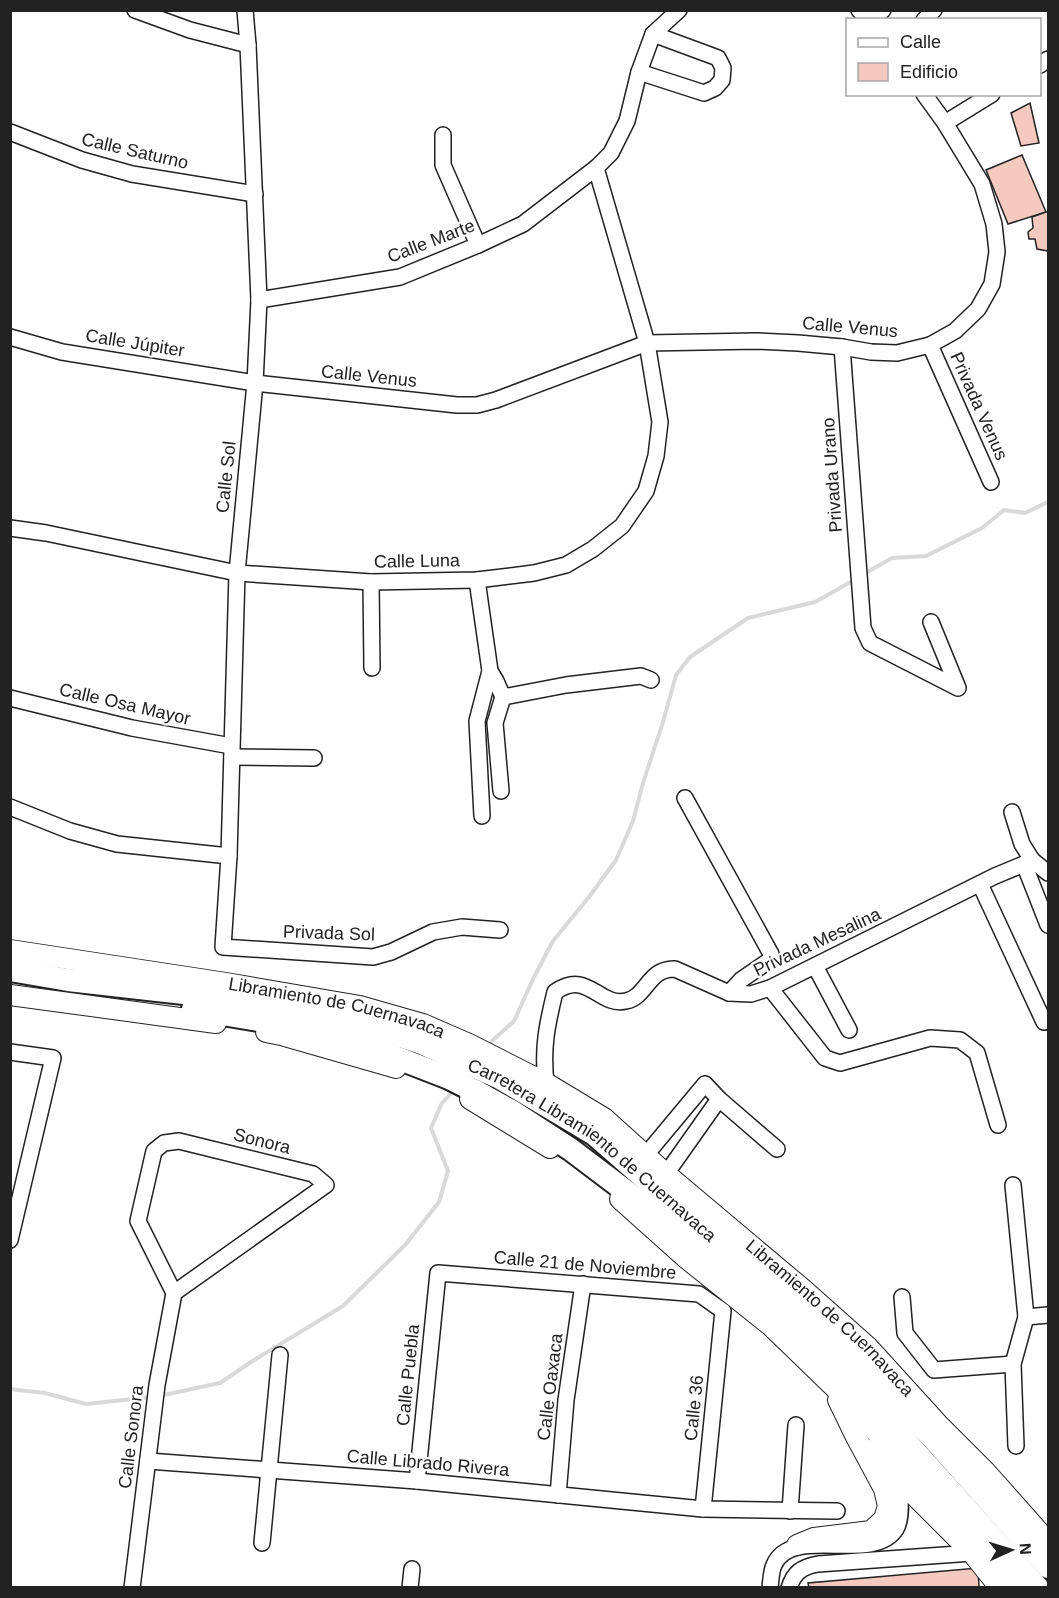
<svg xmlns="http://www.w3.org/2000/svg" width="1059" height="1598" font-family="Helvetica,sans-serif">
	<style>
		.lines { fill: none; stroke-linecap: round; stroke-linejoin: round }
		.stream { stroke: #d9d9d9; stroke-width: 4 }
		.building { fill: #f3c9c0; stroke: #222; stroke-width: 1.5 }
		.minor-casing { stroke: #222; stroke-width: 18 }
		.major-casing { stroke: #222; stroke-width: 22 }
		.highway-casing { stroke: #222; stroke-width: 26 }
		.minor { stroke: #fff; stroke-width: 15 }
		.major { stroke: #fff; stroke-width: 20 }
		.highway { stroke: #fff; stroke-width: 22 }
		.labels { text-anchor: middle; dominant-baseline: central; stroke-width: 4.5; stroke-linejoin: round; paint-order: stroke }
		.street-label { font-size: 18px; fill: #222; stroke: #fff }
	</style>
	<rect width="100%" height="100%" fill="#fff"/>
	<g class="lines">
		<g class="stream">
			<path d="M862 575 892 558 926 556 982 528 1004 510 1025 513 1048 502"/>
			<path d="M488 1047 492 1041 514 1021 534 977 553 941 589 897 616 860 633 821 643 783 663 722 676 675 690 657 748 618 815 602 856 579"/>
			<path d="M10 1389 45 1393 86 1404 152 1397"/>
			<path d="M159 1396 220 1383 254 1360 343 1306 406 1244 439 1202 448 1171 431 1128 442 1103 454 1090"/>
		</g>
	</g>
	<g class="building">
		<path d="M1030 103 1039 143 1021 146 1011 113Z"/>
		<path d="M1022 155 1046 212 1008 224 986 170Z"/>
		<path d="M1046 212H1048V251L1037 249 1035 239H1029L1028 232 1033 228 1032 217Z"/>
		<path d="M978 1568 979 1587 976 1588H809L808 1583Z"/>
	</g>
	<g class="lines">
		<g class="minor-casing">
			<g id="minor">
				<path d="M135 10 190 30 248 45"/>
				<path d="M245 10 248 45 259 300 255 383 237 573 229 856 223 947 373 957 391 952 433 932 462 927 500 930"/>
				<path d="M859 10 868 20"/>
				<path d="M873 20 883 10"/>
				<path d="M924 20 934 10"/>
				<path d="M1040 65 1048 59"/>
				<path d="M639 72 704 93 715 88 722 80 723 68 718 58 653 34"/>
				<path d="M945 123 992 94"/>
				<path d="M10 132 82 160 132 174 255 194"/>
				<path d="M443 135V165L478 245"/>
				<path d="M259 300 400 277 478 245 523 224 596 168 611 153 627 121 639 72 653 34 679 10"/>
				<path d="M10 337 62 352 255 383 457 405H477L496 400 647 343 757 341 798 343 842 347 871 352 897 353 930 345 955 331 978 309 992 284 997 252 994 224 982 184 945 123 924 94"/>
				<path d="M930 345 991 482"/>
				<path d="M842 347 863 628 870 643 958 688 931 622"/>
				<path d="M10 528 46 533 237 573 371 582 477 580 534 573 566 565 593 549 622 526 646 491 656 456 660 422 647 343 596 168"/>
				<path d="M477 580 490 671 477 721 482 816"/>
				<path d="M371 582 372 668"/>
				<path d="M490 671 496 681 503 697 566 685 641 676 651 680"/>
				<path d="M10 698 132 728 231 746"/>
				<path d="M232 757 314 758"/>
				<path d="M501 791 495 723 503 697"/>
				<path d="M685 798 771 954 770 960 741 980 729 993"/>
				<path d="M10 807 70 831 117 844 229 856"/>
				<path d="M1012 812 1022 844 1032 860"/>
				<path d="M1024 864 1032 860 1048 873"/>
				<path d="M980 884 1044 1022"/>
				<path d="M815 966 849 1030"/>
				<path d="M770 988 825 1058 840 1063 930 1038 960 1040 977 1053 998 1125"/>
				<path d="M10 1052 53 1058 10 1240"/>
				<path d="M546 1083C542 1048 547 1025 555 992 588 969 598 1007 626 1001 647 997 648 968 675 969L729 993 751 994 770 988 995 876 1024 864 1048 925"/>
				<path d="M719 1099 777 1149"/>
				<path d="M179 1141 313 1174 326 1185 174 1293 138 1221 154 1151 164 1143Z"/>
				<path d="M645 1156 705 1084 719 1099 666 1174"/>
				<path d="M1013 1185 1026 1317 1013 1364 1016 1446"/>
				<path d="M902 1297 905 1333 934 1370 1013 1364"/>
				<path d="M1026 1317 1048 1315"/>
				<path d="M148 1461 417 1481 703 1509 837 1511"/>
				<path d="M417 1481 438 1273 699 1294 723 1311 703 1509"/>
				<path d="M558 1495 566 1400 583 1284"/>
				<path d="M790 1511 796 1425"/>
				<path d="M262 1543 280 1355"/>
				<path d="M132 1588 157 1385 174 1293"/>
				<path d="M410 1588 412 1569"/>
				<path d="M770 1588C771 1580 771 1571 774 1565 791 1524 873 1565 896 1529 903 1517 900 1493 898 1479"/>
				<path d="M789 1588C794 1572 802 1567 818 1564L972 1553"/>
			</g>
		</g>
		<g class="major-casing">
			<g id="major">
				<path id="s1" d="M10 950 226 983 360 1006 423 1024 469 1044 546 1083 604 1118 666 1174 804 1290 868 1347 938 1424 985 1471 1048 1542"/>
				<path d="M10 995 216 1023"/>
				<path d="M266 1032 281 1035 396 1068"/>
				<path d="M470 1099 550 1148"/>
				<path d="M620 1199 687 1259 771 1326 833 1386 1022 1588"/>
				<path d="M874 1449 898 1479 972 1553 1000 1588"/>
				<path d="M797 1545 814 1538 871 1531 884 1519 888 1506 884 1489 855 1435 838 1400"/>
			</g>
		</g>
		<g class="highway-casing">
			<g id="highway">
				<path id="s2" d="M10 970 68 980 228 998 303 1009 358 1022 419 1042 500 1078 594 1134 712 1237 795 1303 930 1435 1048 1567"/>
				<path d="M193 1009 282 1024 338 1037 395 1057 449 1078 475 1091 513 1112 570 1149 701 1248 784 1318 847 1376 1038 1588"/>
			</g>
		</g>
		<use href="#minor" class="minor"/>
		<use href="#major" class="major"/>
		<use href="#highway" class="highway"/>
	</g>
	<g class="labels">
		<g class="street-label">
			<text transform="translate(135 151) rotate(13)">Calle Saturno</text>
			<text transform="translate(431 241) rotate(-21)">Calle Marte</text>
			<text transform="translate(850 327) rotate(5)">Calle Venus</text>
			<text transform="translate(135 343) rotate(9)">Calle Júpiter</text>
			<text transform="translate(369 376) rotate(6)">Calle Venus</text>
			<text transform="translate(979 406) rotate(66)">Privada Venus</text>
			<text transform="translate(832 475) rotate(-94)">Privada Urano</text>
			<text transform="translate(226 477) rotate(-84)">Calle Sol</text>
			<text transform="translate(417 561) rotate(-1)">Calle Luna</text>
			<text transform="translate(125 704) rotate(13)">Calle Osa Mayor</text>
			<text transform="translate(329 933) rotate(2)">Privada Sol</text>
			<text transform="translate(817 942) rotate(-25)">Privada Mesalina</text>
			<text stroke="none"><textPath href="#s1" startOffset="332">Libramiento de Cuernavaca</textPath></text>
			<text transform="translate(262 1141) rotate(14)">Sonora</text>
			<text stroke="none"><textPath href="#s2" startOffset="622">Carretera Libramiento de Cuernavaca</textPath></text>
			<text transform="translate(585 1265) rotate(5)">Calle 21 de Noviembre</text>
			<text stroke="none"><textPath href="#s1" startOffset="926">Libramiento de Cuernavaca</textPath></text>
			<text transform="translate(408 1375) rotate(-84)">Calle Puebla</text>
			<text transform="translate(550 1387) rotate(-83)">Calle Oaxaca</text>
			<text transform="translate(694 1408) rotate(-84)">Calle 36</text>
			<text transform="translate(131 1437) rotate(-83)">Calle Sonora</text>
			<text transform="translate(428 1463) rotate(5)">Calle Librado Rivera</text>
		</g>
	</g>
	<rect width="1059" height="1598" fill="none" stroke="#222222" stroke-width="24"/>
	<rect x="846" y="18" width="195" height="78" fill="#ffffff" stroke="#a7a7a7" stroke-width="1.5"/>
	<rect x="858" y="38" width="30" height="9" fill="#ffffff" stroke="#a7a7a7" stroke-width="1.5"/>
	<text x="900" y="48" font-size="18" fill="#222222">Calle</text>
	<rect x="858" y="63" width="30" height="18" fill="#f3c9c0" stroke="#a7a7a7" stroke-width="1.5"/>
	<text x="900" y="78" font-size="18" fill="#222222">Edificio</text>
	<g transform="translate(1011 1550) rotate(86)" stroke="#ffffff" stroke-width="4.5" paint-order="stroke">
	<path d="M0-4.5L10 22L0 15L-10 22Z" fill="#222222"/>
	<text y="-9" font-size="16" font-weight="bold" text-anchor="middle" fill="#222222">N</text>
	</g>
</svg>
